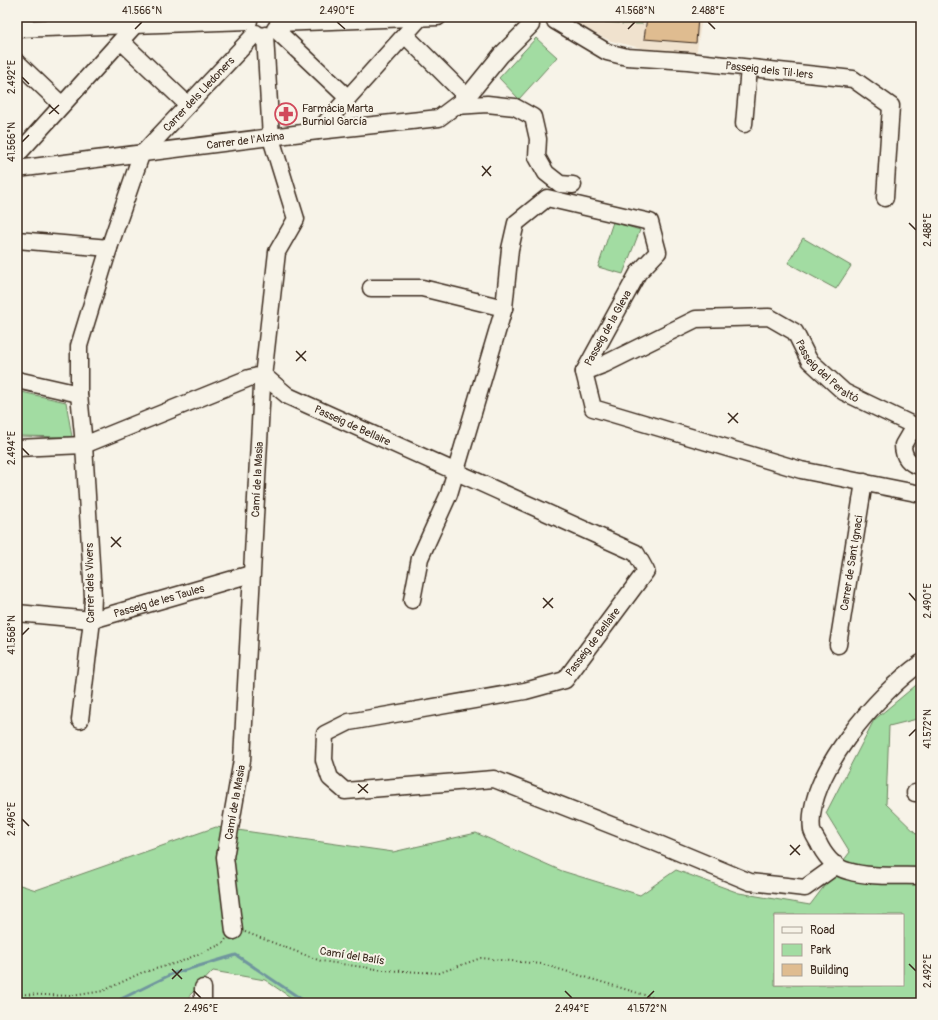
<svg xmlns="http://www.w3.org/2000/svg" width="938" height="1020" font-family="Pangolin,sans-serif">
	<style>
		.built { fill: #f0e2ce }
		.green { fill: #a2dca2; stroke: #6e8360; fill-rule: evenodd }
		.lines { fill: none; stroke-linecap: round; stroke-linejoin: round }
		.stream { stroke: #70969e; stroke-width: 3 }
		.building { fill: #dfbc90; stroke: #3b2a1e }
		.minor-casing { stroke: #3b2a1e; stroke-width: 19 }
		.path { stroke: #3b2a1e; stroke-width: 2; stroke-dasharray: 1 3; stroke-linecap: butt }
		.minor { stroke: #f7f3e8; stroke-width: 16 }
		.ticks { fill: none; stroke: #3b2a1e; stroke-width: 1.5 }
		.labels { text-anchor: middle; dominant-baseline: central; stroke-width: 4; stroke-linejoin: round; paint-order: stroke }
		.street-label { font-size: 11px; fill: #3b2a1e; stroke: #f7f3e8 }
		.poi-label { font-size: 11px; fill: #3b2a1e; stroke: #f7f3e8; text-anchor: start }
		.neatline { fill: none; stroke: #3b2a1e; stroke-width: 1.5 }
		.ticks-label { font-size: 10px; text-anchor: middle; fill: #3b2a1e }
	</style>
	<rect width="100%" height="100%" fill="#f7f3e8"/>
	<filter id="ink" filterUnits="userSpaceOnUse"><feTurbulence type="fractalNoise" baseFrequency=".025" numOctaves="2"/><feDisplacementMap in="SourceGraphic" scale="8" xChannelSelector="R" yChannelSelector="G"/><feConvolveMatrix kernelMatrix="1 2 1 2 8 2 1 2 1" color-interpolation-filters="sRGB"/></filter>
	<g filter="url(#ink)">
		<path class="built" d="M565 17H702L696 56 641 48 611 41 574 24Z"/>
		<g class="green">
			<path d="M579 17H599L598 23 579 21Z"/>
			<path d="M600 17H619V23L599 22Z"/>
			<rect x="622" y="17" width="20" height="7"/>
			<path d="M536 38 557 57 519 99 499 78Z"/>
			<path d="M613 222 640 230 623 274 598 267Z"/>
			<path d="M803 238 851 266 836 289 788 263Z"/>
			<path d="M17 391 66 402 72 437 17 436Z"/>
			<path d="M921 681V718L889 726 886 804 921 838V1003H299L265 980 213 971 190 995V1003H17V884L36 890 216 827 393 852 476 833 562 871 640 895 676 870 739 893 810 905 850 852 826 813 874 720ZM775 915H903V985H775Z"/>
		</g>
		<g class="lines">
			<path class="stream" d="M116 1003 121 999 172 974 236 955 307 1003"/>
		</g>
		<path class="building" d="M647 17H698L696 43 644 39Z"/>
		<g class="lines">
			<g class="minor-casing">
				<g id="minor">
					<path id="s1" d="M555 21 607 52 627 57 688 61 853 79 891 106 885 198"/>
					<path d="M278 23 438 17"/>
					<path d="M17 29 249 21"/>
					<path d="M275 29 348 98"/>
					<path d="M405 35 467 97"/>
					<path d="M121 41 188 105"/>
					<path d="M17 62 62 105"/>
					<path d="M456 106 487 104 515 107 533 117 538 139 537 157 546 173 560 184 573 185"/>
					<path d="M744 124 749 68"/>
					<path d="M318 131 420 18"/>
					<path d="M17 155 134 26"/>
					<path id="s2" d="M17 169 318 131 439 118 467 97 501 55 531 25"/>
					<path d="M17 240 109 248"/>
					<path d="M371 288H422L504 308"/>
					<path id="s3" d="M584 372 605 364 696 319 769 317 795 332 809 360 844 392 921 429"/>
					<path d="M17 380 79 394"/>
					<path d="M921 429 910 433 903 445C903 456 909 465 921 466"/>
					<path id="s4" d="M17 448 84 445 249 378 263 375 288 396 636 553 646 571 565 680 525 691 349 722 325 734 324 760 330 778 345 791 494 779 654 842 750 882 805 888 837 865"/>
					<path d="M412 600 420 558 449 494 504 308 510 249 516 223 547 198 650 222 658 252 638 273 584 372 593 408 801 470 921 494"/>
					<path id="s5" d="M17 613 92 620 251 574"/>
					<path id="s6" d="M838 645 864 482"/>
					<path d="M921 663C879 692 805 776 812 830 813 835 818 841 820 846 826 857 835 868 848 871 871 878 898 875 921 876"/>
					<path id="s7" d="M80 720 92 620 93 597 84 445 79 394V346L109 248 141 155 256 33"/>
					<path d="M915 793 921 792"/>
					<path id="s8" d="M234 931 225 857 242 760 262 386 277 252 296 219 271 138 265 35"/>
					<path d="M203 1003V988"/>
				</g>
			</g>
			<g class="path">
				<path d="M245 932 321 961 383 970 439 973 481 958 542 964 671 1003"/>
				<path d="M17 994 72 996 103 991 141 973 180 962 222 944 226 939"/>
			</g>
			<use href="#minor" class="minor"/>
		</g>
	</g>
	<path class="ticks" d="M337 22 345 29M708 22 715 29M135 29 142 22M628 29 635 22M22 77 29 84M49 105 59 114M49 114 59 105M22 142 29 135M482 166 491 176M482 176 491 166M909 223 916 230M296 351 306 361M296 361 306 351M728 413 738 423M728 423 738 413M22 448 29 455M111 537 121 547M111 547 121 537M909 593 916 601M543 598 553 608M543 608 553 598M22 635 29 628M909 736 916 729M358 784 368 793M358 793 368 784M22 819 29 826M790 845 800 855M790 855 800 845M909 964 916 971M172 969 182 979M172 979 182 969M194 991 201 998M565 991 572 998M647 998 654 991"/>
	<defs>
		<g id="pharmacy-ring" transform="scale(1.15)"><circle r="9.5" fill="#f7f3e8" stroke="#d1495b" stroke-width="1.5"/><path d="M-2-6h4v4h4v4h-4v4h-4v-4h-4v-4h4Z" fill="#d1495b"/></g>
	</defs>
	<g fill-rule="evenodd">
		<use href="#pharmacy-ring" x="286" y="114"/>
	</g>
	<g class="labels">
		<g class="street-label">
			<text stroke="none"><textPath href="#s1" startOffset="224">Passeig dels Til·lers</textPath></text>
			<text stroke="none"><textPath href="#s7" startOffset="660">Carrer dels Lledoners</textPath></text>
			<text stroke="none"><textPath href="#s2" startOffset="230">Carrer de l'Alzina</textPath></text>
			<text transform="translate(608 328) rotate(-61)">Passeig de la Gleva</text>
			<text stroke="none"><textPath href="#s3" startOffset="279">Passeig del Peraltó</textPath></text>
			<text stroke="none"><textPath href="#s4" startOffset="363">Passeig de Bellaire</textPath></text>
			<text stroke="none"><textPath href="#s8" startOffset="454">Camí de la Masia</textPath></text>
			<text stroke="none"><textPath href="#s6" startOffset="83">Carrer de Sant Ignaci</textPath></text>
			<text transform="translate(90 583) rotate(-91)">Carrer dels Vivers</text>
			<text stroke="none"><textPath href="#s5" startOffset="145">Passeig de les Taules</textPath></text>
			<text transform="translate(593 642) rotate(-53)">Passeig de Bellaire</text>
			<text stroke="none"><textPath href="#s8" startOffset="130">Camí de la Masia</textPath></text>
			<text transform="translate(352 956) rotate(9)">Camí del Balís</text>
		</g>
		<g class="poi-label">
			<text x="302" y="108">Farmàcia Marta<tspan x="302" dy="13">Burniol García</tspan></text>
		</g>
	</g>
	<rect width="938" height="1020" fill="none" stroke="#f7f3e8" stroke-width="44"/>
	<rect x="774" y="914" width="130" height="72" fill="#f7f3e8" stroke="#aca397"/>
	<rect x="782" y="927" width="20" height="6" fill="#f7f3e8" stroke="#aca397"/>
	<text x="810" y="934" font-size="12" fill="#3b2a1e">Road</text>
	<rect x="782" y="944" width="20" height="12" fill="#a2dca2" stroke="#aca397"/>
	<text x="810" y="954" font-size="12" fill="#3b2a1e">Park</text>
	<rect x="782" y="964" width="20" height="12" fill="#dfbc90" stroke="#aca397"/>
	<text x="810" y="974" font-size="12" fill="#3b2a1e">Building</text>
	<rect x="22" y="22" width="894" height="976" class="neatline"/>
	<g class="ticks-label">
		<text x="142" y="14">41.566°N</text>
		<text x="337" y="14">2.490°E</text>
		<text x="635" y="14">41.568°N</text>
		<text x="708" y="14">2.488°E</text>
		<text transform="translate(11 77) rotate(-90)" y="4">2.492°E</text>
		<text transform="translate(11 142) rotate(-90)" y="4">41.566°N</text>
		<text transform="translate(927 230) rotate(-90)" y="4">2.488°E</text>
		<text transform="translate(11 448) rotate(-90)" y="4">2.494°E</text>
		<text transform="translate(927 601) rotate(-90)" y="4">2.490°E</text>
		<text transform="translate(11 635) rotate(-90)" y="4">41.568°N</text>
		<text transform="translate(927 729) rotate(-90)" y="4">41.572°N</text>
		<text transform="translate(11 819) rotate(-90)" y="4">2.496°E</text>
		<text transform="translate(927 971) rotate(-90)" y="4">2.492°E</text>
		<text x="201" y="1012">2.496°E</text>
		<text x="572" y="1012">2.494°E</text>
		<text x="647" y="1012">41.572°N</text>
	</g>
</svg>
